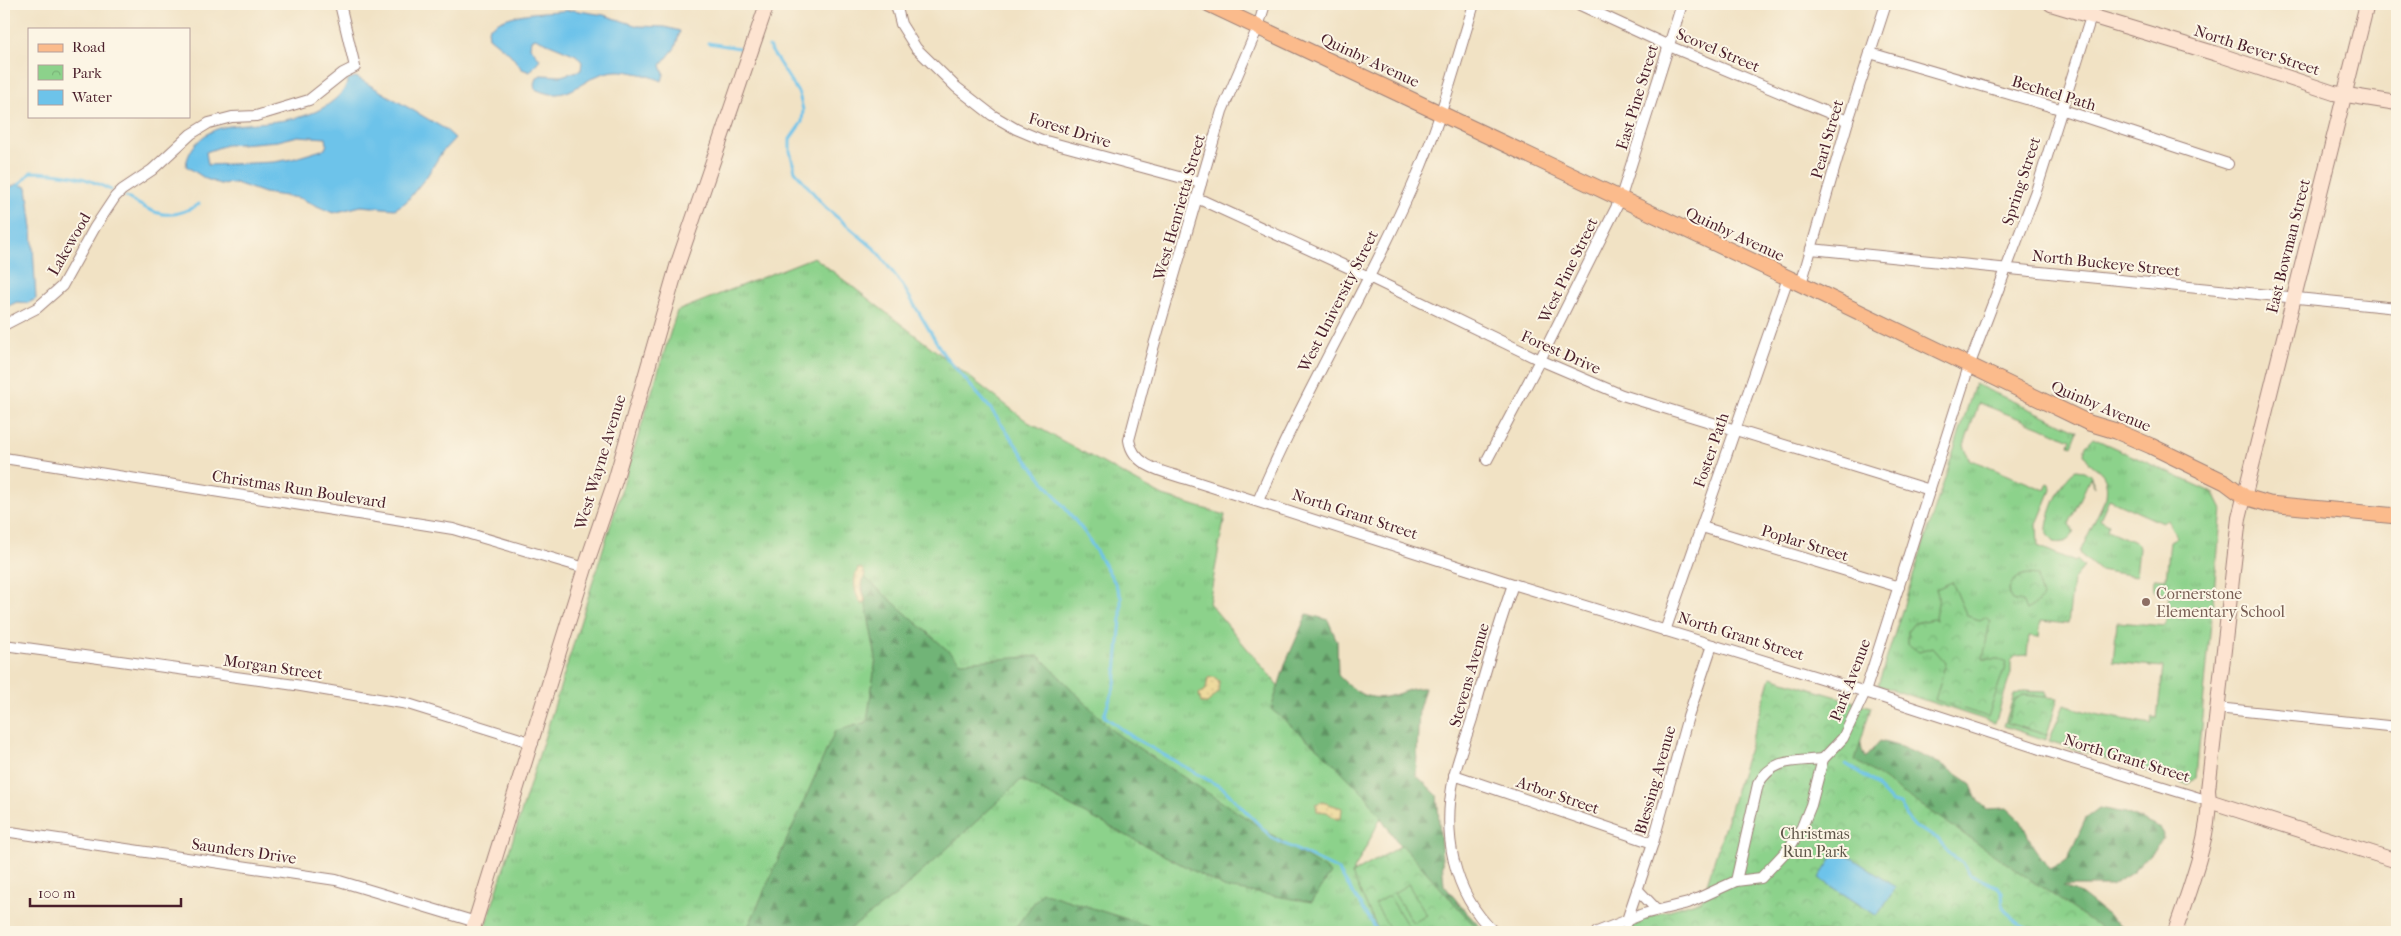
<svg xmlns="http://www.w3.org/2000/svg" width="2401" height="936" font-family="'IM FELL French Canon',serif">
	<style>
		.grass { fill: url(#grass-tufts); stroke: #6b785b }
		.forest { fill: url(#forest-firs); stroke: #5e6a51 }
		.sand { fill: url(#sand-dots); stroke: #9c7c64 }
		.park { fill: url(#park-crowns); stroke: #6b785b }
		.pitch { fill: #8cd28b; stroke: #6b785b }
		.water { fill: #6dc3ea; stroke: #5c718a; fill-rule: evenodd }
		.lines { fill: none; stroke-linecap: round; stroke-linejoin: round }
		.stream { stroke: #6dc3ea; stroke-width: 3 }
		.street-casing { stroke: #9e8078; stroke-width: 12 }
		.secondary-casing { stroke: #9e8078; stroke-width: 16 }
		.primary-casing { stroke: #9e8078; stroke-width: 17 }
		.street { stroke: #fff; stroke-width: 10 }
		.secondary { stroke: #fde4d1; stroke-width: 14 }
		.primary { stroke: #fbbb8c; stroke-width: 15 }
		.education-dot { fill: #8d6e63; stroke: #fcf5e5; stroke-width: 2 }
		.labels { text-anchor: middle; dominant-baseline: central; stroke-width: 4; stroke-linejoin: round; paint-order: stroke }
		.street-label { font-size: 16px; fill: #4a1f2b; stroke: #fcf5e5 }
		.education-label { font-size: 16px; fill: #785e54; stroke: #fcf5e5; text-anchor: start }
		.park-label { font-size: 16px; fill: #5e5548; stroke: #fcf5e5 }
	</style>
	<defs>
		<pattern id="grass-tufts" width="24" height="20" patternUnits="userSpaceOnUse" patternTransform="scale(1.25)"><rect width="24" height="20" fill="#8cd28b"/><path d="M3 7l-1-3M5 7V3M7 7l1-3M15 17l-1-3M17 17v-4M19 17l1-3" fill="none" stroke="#7ab478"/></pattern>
		<pattern id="forest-firs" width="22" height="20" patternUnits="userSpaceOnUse" patternTransform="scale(1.25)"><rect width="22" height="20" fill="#71b477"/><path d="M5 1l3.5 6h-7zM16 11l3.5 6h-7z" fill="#5f9262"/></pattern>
		<pattern id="sand-dots" width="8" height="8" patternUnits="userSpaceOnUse" patternTransform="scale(1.25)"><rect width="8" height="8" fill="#eeda9e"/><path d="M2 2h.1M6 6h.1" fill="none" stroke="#cebb88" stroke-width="1.8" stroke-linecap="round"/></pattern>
		<pattern id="park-crowns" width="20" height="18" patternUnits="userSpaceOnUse" patternTransform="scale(1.25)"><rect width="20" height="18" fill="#8cd28b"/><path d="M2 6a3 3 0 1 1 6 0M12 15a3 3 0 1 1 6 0" fill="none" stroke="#7ab478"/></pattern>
	</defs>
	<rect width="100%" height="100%" fill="#fcf5e5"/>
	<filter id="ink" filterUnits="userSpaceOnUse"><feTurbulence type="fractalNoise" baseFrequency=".02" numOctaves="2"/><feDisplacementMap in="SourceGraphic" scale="10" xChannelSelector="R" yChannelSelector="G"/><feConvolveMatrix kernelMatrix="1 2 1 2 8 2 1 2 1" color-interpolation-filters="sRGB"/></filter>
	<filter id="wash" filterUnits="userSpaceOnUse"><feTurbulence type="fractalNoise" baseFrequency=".0096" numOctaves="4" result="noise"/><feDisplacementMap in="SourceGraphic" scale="20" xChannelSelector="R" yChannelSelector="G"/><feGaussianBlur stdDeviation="1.12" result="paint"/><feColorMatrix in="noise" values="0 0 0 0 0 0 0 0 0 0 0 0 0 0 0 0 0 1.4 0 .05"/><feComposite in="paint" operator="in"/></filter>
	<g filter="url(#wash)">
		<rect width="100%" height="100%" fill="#f1e2c4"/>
		<g class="grass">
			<path d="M814 257 1028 422 1163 496 1225 515 1209 603 1384 812 1352 874 1379 932H484L677 311Z"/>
			<path d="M1975 384 2078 431 2072 446 2069 445 2071 439 1979 403 1964 445 1969 459 2045 490 2048 483 2050 484 2051 490 2037 524 2038 546 2075 562 2077 560 2084 567 2073 580 2068 624 2041 621 2039 637 2029 636 2027 655 2016 656 2011 661V673L1995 723 1878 685Z"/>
			<path d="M2093 438 2214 493 2222 509 2196 778 2188 784 2049 741 2064 705 2094 714 2151 724 2152 717 2157 718 2163 667 2113 662 2117 622 2165 626 2167 614H2172L2173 607 2168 606 2169 593 2153 591 2154 578 2166 579 2170 541 2177 537 2167 520 2162 523 2109 499 2100 519 2109 524 2107 530 2137 543 2139 547 2136 576 2099 570 2081 555 2080 552 2106 497C2110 465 2091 473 2084 453L2086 445Z"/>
			<path d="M2076 470 2084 471 2090 475 2095 487 2090 478 2069 524 2074 532C2070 541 2063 544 2054 542L2047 533C2045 519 2063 475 2076 470Z"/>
			<path d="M2023 691 2046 692V697L2022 695 2008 723 2047 735 2046 740 2004 726 2014 695Z"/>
		</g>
		<g class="forest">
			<path d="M860 573 961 662 1039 656 1114 732 1331 873 1312 902 1226 888 1021 780 898 894 846 932H746L835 731 867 722 876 658Z"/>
			<path d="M1307 614 1328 620 1337 641 1338 675C1352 690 1368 702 1390 696 1403 693 1411 687 1425 688L1419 709 1416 775 1437 795 1444 885 1465 911 1485 932H1458L1367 797 1321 751 1271 709 1286 662Z"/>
			<path d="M1858 726 1862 750 1865 758 1880 741 1901 747 1943 765 1970 783 1978 801 1987 809 2007 808 2021 821 2033 846 2049 869 2067 860 2086 818 2099 808 2126 813 2161 829 2164 839 2133 872 2111 886H2063L2080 894 2129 932H1988L1841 753Z"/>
			<path d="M1042 892 1167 932H1012Z"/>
		</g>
		<g class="sand">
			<path d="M858 569H862L865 574 861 586 865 600 863 605C854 597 852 579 858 569Z"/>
			<path d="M1214 677 1219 681 1218 693 1207 703H1201L1199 694 1206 689 1208 678Z"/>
			<path d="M1322 802 1342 808 1341 818 1336 819 1327 812 1317 811 1316 804Z"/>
		</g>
		<g class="park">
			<path d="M2028 574 2037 575C2038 598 2052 595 2026 610L2023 603 2012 600 2008 593C2010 582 2017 576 2028 574Z"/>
			<path d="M1952 582 1967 616 1980 620 1985 617 1990 621 1983 659H1999L2006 663 1988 717 1935 700 1946 663 1933 648 1919 652 1908 644V631L1914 623 1933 619 1936 621C1932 613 1943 604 1936 589Z"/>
			<path d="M1771 677 1871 707 1855 760 2107 932H1599L1702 900Z"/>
			<path d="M2022 695 2058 698 2047 735 2007 723 2015 700Z"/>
			<path d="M1402 845 1480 932H1379L1352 874Z"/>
		</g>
		<g class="pitch">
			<path d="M1408 884 1427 915 1413 923 1394 893Z"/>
			<path d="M1389 896 1408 926 1398 932H1392L1375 904Z"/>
		</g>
		<g class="water">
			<path d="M573 10 604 15 638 26 665 27 680 31 675 48 661 65 664 74 662 81C652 76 627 70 616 71 584 72 571 107 535 89L534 84 536 78 541 75 561 76 581 70 582 62 576 55 535 38 531 40 530 47 540 59 530 72 522 69 510 54 489 37 488 29C510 10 545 13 573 10Z"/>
			<path d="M356 77 445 129 455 138 442 152 427 176 406 202 395 209 361 206 333 213 299 198 264 193 236 183 220 184 206 179 186 166C188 147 205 131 224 127 259 120 304 126 334 100 342 93 346 89 348 79ZM298 136 326 138 327 144 325 149 292 159 274 162 208 165 206 152 226 145 278 141Z"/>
			<path d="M17 184 27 187 32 228 36 299 28 303 17 302 4 308V190Z"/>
			<path d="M1838 849 1896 887 1877 916 1819 878Z"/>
		</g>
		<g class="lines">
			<g class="stream">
				<path d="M708 43 739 48"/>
				<path d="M769 47 799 94 803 110 802 122 790 139V151L795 171 825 207 876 250 903 286 944 355 990 408 1026 459 1085 533 1114 581 1121 597V619L1115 684 1104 716 1134 738 1224 789 1272 838 1338 870 1378 932"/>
				<path d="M19 185 31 172C63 173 82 175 111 190"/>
				<path d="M126 197C154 213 168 223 199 204"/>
				<path d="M1846 764 1871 780 1892 802 1900 804 1909 820 1915 827 1937 838 1950 854 1963 863 1970 875 1998 887 2002 892 2003 907 2016 922 2035 932"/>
			</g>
		</g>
	</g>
	<g filter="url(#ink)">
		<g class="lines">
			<g class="street-casing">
				<g id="street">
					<path d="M896 4 901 24 916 48 956 87 992 115 1016 129 1042 140 1201 183"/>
					<path d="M1265 4 1258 27 1222 111 1154 345 1129 440C1133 467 1165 472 1187 479L1513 584 1856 689 2043 750 2209 801"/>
					<path d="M1578 4 1669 46 1848 121"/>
					<path d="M1870 53 2060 109 2228 164"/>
					<path d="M1197 198 1369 277 1540 360 1622 395 1930 490"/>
					<path d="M1811 249 2397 308"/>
					<path d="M1801 284 1848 121 1886 4"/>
					<path d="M4 325 37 308 62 286 95 227 115 197 122 190 152 170 191 134 209 123 232 117 256 116 309 100 343 73 355 67 340 4"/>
					<path d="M4 458 453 529 585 568"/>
					<path d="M1487 460 1540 360 1620 200 1682 4"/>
					<path d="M1258 501C1306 387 1373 281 1421 166 1442 116 1458 56 1474 4"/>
					<path d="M1702 527 1899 587"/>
					<path d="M1665 631 1788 278"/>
					<path d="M4 645 295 685 408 704 533 743"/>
					<path d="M2217 708 2397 727"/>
					<path d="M1454 775 1653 843"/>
					<path d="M4 831 336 880 476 922"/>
					<path d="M1736 881 1758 784C1774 757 1795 762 1823 759"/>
					<path d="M1637 889 1657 910"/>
					<path d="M1626 923 1653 843 1687 720 1712 645"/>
					<path d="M1494 932C1452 892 1442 833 1454 777 1458 758 1466 738 1472 719 1484 674 1498 629 1513 584"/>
					<path d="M1597 932 1643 914 1688 903 1736 881 1761 878 1790 847 1802 827 1811 805 1823 759 1843 738 1865 692 1969 366 2037 188 2095 4"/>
				</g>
			</g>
			<g class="secondary-casing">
				<g id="secondary">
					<path d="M2051 4 2217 54 2334 93 2397 103"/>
					<path d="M2209 801 2397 861"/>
					<path d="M472 932 585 568 615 481 678 263 767 4"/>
					<path d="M2175 932C2188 892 2213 831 2208 790L2239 518 2367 4"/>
				</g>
			</g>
			<g class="primary-casing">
				<path id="primary" d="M1209 4 1801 284 2089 423 2116 431 2151 446 2225 482 2245 497 2269 504 2397 516"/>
			</g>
			<use href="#street" class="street"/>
			<use href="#secondary" class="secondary"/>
			<use href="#primary" class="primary"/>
		</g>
	</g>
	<circle class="education-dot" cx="2146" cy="602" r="5"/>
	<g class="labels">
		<g class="street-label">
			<text transform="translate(1718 50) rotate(23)">Scovel Street</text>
			<text transform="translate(2257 50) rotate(18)">North Bever Street</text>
			<text transform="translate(1370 60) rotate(25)">Quinby Avenue</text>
			<text transform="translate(2054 93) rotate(17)">Bechtel Path</text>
			<text transform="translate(1637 97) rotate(-73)">East Pine Street</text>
			<text transform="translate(1070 130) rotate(17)">Forest Drive</text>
			<text transform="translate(1827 139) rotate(-74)">Pearl Street</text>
			<text transform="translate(2021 181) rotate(-72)">Spring Street</text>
			<text transform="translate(1179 207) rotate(-74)">West Henrietta Street</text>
			<text transform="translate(1735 234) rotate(25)">Quinby Avenue</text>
			<text transform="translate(69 244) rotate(-60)">Lakewood</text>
			<text transform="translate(2288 246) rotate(-76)">East Bowman Street</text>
			<text transform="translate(2106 263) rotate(6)">North Buckeye Street</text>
			<text transform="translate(1568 270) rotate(-64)">West Pine Street</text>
			<text transform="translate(1338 301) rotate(-63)">West University Street</text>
			<text transform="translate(1561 352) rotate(24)">Forest Drive</text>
			<text transform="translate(2101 406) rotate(23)">Quinby Avenue</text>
			<text transform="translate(1711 450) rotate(-71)">Foster Path</text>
			<text transform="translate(600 462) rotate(-73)">West Wayne Avenue</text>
			<text transform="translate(299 489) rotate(9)">Christmas Run Boulevard</text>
			<text transform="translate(1355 514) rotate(18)">North Grant Street</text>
			<text transform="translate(1805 543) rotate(17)">Poplar Street</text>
			<text transform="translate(1741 636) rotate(17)">North Grant Street</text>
			<text transform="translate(273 667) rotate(8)">Morgan Street</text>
			<text transform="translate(1469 675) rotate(-74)">Stevens Avenue</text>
			<text transform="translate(1850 680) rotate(-69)">Park Avenue</text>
			<text transform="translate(2127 758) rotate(17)">North Grant Street</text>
			<text transform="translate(1655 780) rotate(-74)">Blessing Avenue</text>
			<text transform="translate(1558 795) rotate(19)">Arbor Street</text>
			<text transform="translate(244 851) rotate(8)">Saunders Drive</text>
		</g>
		<g class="education-label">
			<text x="2156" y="593">Cornerstone<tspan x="2156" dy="18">Elementary School</tspan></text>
		</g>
		<g class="park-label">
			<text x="1815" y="833">Christmas<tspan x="1815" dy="18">Run Park</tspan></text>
		</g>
	</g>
	<rect width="2401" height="936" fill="none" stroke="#fcf5e5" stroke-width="20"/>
	<rect x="28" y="28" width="162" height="90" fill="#fcf5e5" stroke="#b59f9b"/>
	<rect x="38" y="44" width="25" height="8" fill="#fbbb8c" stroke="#b59f9b"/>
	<text x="72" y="52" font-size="15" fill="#4a1f2b">Road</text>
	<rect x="38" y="65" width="25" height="15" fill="url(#park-crowns)" stroke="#b59f9b"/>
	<text x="72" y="78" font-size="15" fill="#4a1f2b">Park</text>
	<rect x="38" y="90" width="25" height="15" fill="#6dc3ea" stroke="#b59f9b"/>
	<text x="72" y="102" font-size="15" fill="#4a1f2b">Water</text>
	<path d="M30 898v8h151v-8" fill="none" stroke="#4a1f2b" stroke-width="2.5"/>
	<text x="38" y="898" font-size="15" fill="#4a1f2b" stroke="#fcf5e5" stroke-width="4" paint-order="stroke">100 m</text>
</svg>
